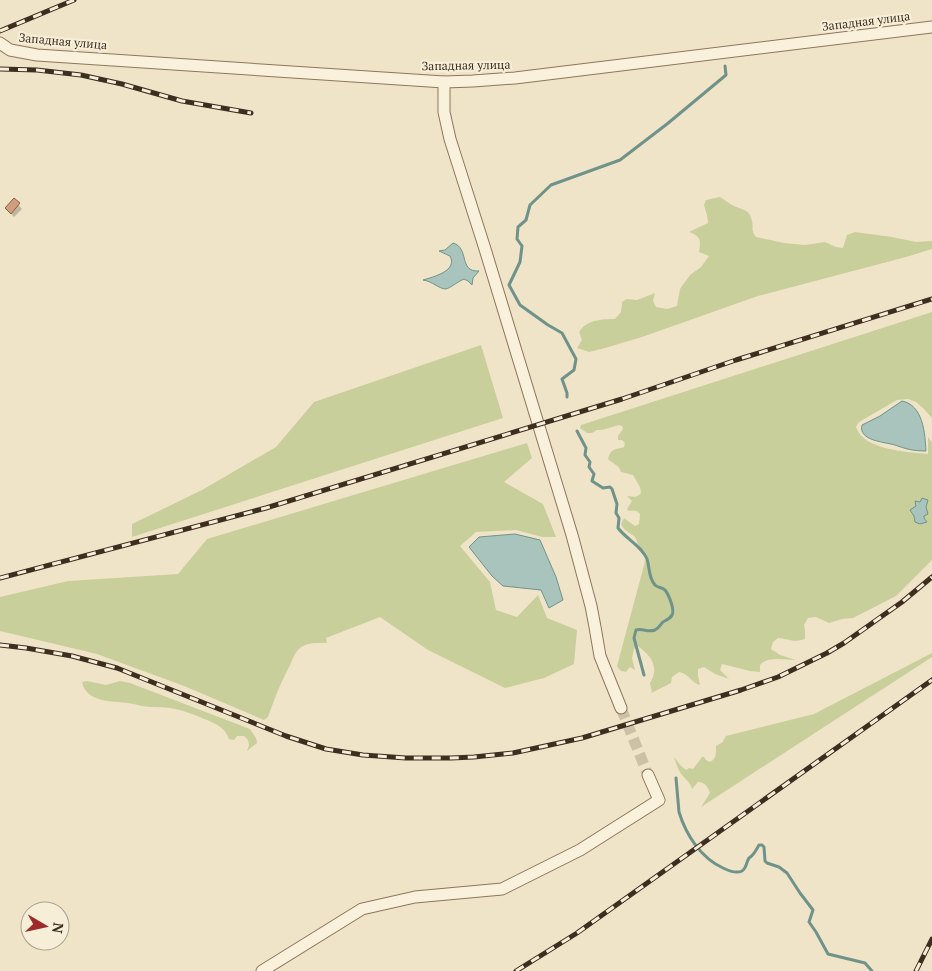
<svg xmlns="http://www.w3.org/2000/svg" width="932" height="971" font-family="'PT Serif',serif">
	<style>
		.green { fill: #c9cf9b }
		.water { fill: #a9c4bc; stroke: #6f938a }
		.shadow { fill: #0003 }
		.lines { fill: none; stroke-linecap: round; stroke-linejoin: round }
		.stream { stroke: #6f938a; stroke-width: 3 }
		.building { fill: #cf9f7d; stroke: #8d5f41 }
		.minor-tunnel { stroke: #ccc0a6; stroke-width: 11; stroke-dasharray: 11 5.5; stroke-linecap: butt }
		.minor-casing { stroke: #8d765c; stroke-width: 13 }
		.minor { stroke: #faf1dc; stroke-width: 11 }
		.rail-casing { stroke: #3d2e20; stroke-width: 5 }
		.rail { stroke: #f7eed8; stroke-width: 3; stroke-dasharray: 9; stroke-linecap: butt }
		.labels { text-anchor: middle; dominant-baseline: central; stroke-width: 4.5; stroke-linejoin: round; paint-order: stroke }
		.street-label { font-size: 12px; fill: #3d2e20; stroke: #f7eed8 }
	</style>
	<rect width="100%" height="100%" fill="#f0e4c8"/>
	<g class="green">
		<path d="M720 197C724 199 729 204 734 206 742 210 750 209 752 221 754 230 750 227 756 237L784 243 805 245 825 242 836 247 843 248 847 235 855 232 892 237 916 242 932 241V249L906 257 758 296 642 337 605 348 589 352 577 348 582 340 579 332C586 320 602 319 615 319L621 312 622 302 627 299 637 300 655 293 653 301 656 307 667 309 677 306 680 289 690 275 701 267 709 256 699 252C701 241 701 236 689 232L708 223 707 215 704 205 706 200Z"/>
		<path d="M932 312V418L923 408 916 402 908 399 897 400 859 422 856 427C863 450 908 452 928 454V437L932 442V560L896 596 853 618 842 619 829 623 816 617 808 618 804 625 805 630V639C793 643 790 639 778 638L773 642 771 649 780 655 796 660C785 660 768 656 760 665V672L750 671 722 664 720 670 729 679 715 674 704 667 698 669V676L700 685C690 682 691 675 679 672L672 677 671 683C664 687 658 689 652 693L650 683C660 667 651 656 638 646L634 649 632 658 635 670 630 667 626 672C621 671 619 670 617 666L647 554 638 544 635 537 624 529 621 524 624 518 635 526 639 524 640 514C637 510 634 510 629 511L627 509 632 501 627 496C633 497 637 498 641 493L640 487 633 475 621 472C619 465 612 463 608 459 611 448 615 450 624 447L625 443 622 440H618V436L623 429 622 426 619 425 602 430H597L592 433H587L580 428 581 425Z"/>
		<path d="M481 345 503 418 132 537V524L202 490 276 447 314 402Z"/>
		<path d="M527 443 532 458 504 482 543 504 556 537H542L516 530 476 532 460 546 490 582 496 610 517 617 538 595 547 618 577 630 574 664 544 678 505 688 428 650 380 617 326 638 327 643C319 643 310 642 303 646 294 651 293 660 288 669 280 684 274 700 268 717L264 720 184 686 97 654 0 631V597L68 581 178 574 207 539Z"/>
		<path d="M932 653V657L701 807 710 793C708 787 705 782 698 782L692 789C690 782 687 781 683 776 678 771 676 763 674 757L681 766 686 770 689 768 693 769 702 757H704L706 760 710 762C717 759 716 752 716 746L723 742 724 739 726 736 814 714Z"/>
		<path d="M87 681 106 685 120 681 130 683 250 729 256 738 257 743 247 751 249 745 248 740 244 736H237L234 740 229 739C225 728 218 725 207 720 195 715 183 710 170 708 164 707 157 707 151 707 143 707 136 704 128 703 113 701 86 703 82 682Z"/>
	</g>
	<g class="water">
		<path d="M453 243C470 248 458 272 479 271L473 278 472 285 468 281 464 279C459 281 450 288 446 289 439 289 432 281 423 280 433 277 458 271 450 256L439 251 445 250Z"/>
		<path d="M902 401C923 405 925 433 926 451 913 451 906 449 895 445 885 442 858 441 862 425L880 416Z"/>
		<path d="M922 498 928 500 926 507 928 514 924 516V518L927 522 920 524 915 522 914 516 910 510 916 506 915 501 920 502Z"/>
		<path d="M515 534 540 540 556 577 563 600 549 608 541 590 503 586 492 576 469 547 479 537Z"/>
	</g>
	<path class="shadow" d="M14 200 22 209 14 217 6 208Z"/>
	<g class="lines">
		<g class="stream">
			<path d="M567 397V393L562 379 574 370 576 359 562 333 548 325 520 305 509 285 520 262 522 246 517 239 518 227 526 220 530 205 551 185 620 160 667 124 726 75 725 66"/>
			<path d="M577 431 586 448 585 455 590 462 589 467 594 474 592 481 603 488 610 487 612 489 617 504 616 513 619 518 618 528C626 539 642 546 647 559 650 568 648 577 655 585 658 588 662 587 665 590 669 595 675 610 672 615 670 619 666 620 663 622 660 625 659 628 655 630 648 633 643 628 636 630L634 638 644 675"/>
			<path d="M676 778 679 812C686 835 701 858 723 868 729 871 736 874 742 871 747 868 746 862 749 858 754 855 756 850 759 845H762L764 847 765 861 767 863 779 867 787 873 800 893 813 910 809 922 816 932 828 954 865 963 872 971"/>
		</g>
	</g>
	<path class="building" d="M14 198 20 203 11 214 5 208Z"/>
	<g class="lines">
		<path class="minor-tunnel" d="M621 708 648 775"/>
		<g class="minor-casing">
			<g id="minor">
				<path d="M0 43 10 50 37 55 444 82 473 81 515 78 932 27"/>
				<path d="M444 82V112L450 139 485 249 572 535 591 606 595 627 600 656 621 708"/>
				<path d="M262 971 362 909 415 897 502 889 580 850 659 800 648 775"/>
			</g>
		</g>
		<use href="#minor" class="minor"/>
		<g class="rail-casing">
			<g id="rail">
				<path d="M0 31 74 0"/>
				<path d="M0 69 37 70 81 75 122 84 182 101 251 113"/>
				<path d="M0 578 266 508 622 399 736 360 932 299"/>
				<path d="M0 645 26 648 72 656 117 668 286 736 326 749 363 755 406 758H451L474 757 513 753 582 738 741 690 778 677 827 653 844 643 902 602 932 577"/>
				<path d="M516 971 577 933 932 680"/>
				<path d="M916 971 932 939"/>
			</g>
		</g>
		<use href="#rail" class="rail"/>
	</g>
	<g class="labels">
		<g class="street-label">
			<text transform="translate(866 21) rotate(-7)">Западная улица</text>
			<text transform="translate(63 41) rotate(5)">Западная улица</text>
			<text transform="translate(466 65) rotate(-1)">Западная улица</text>
		</g>
	</g>
	<g transform="translate(45 926) rotate(99)"><circle r="24" fill="#f7eed8" stroke="#ada18e"/>
	<path d="M0-4L9 19L0 12L-9 19Z" fill="#9e2a2b"/>
	<text y="-8" font-size="14" font-weight="bold" text-anchor="middle" fill="#3d2e20">N</text>
	</g>
</svg>
